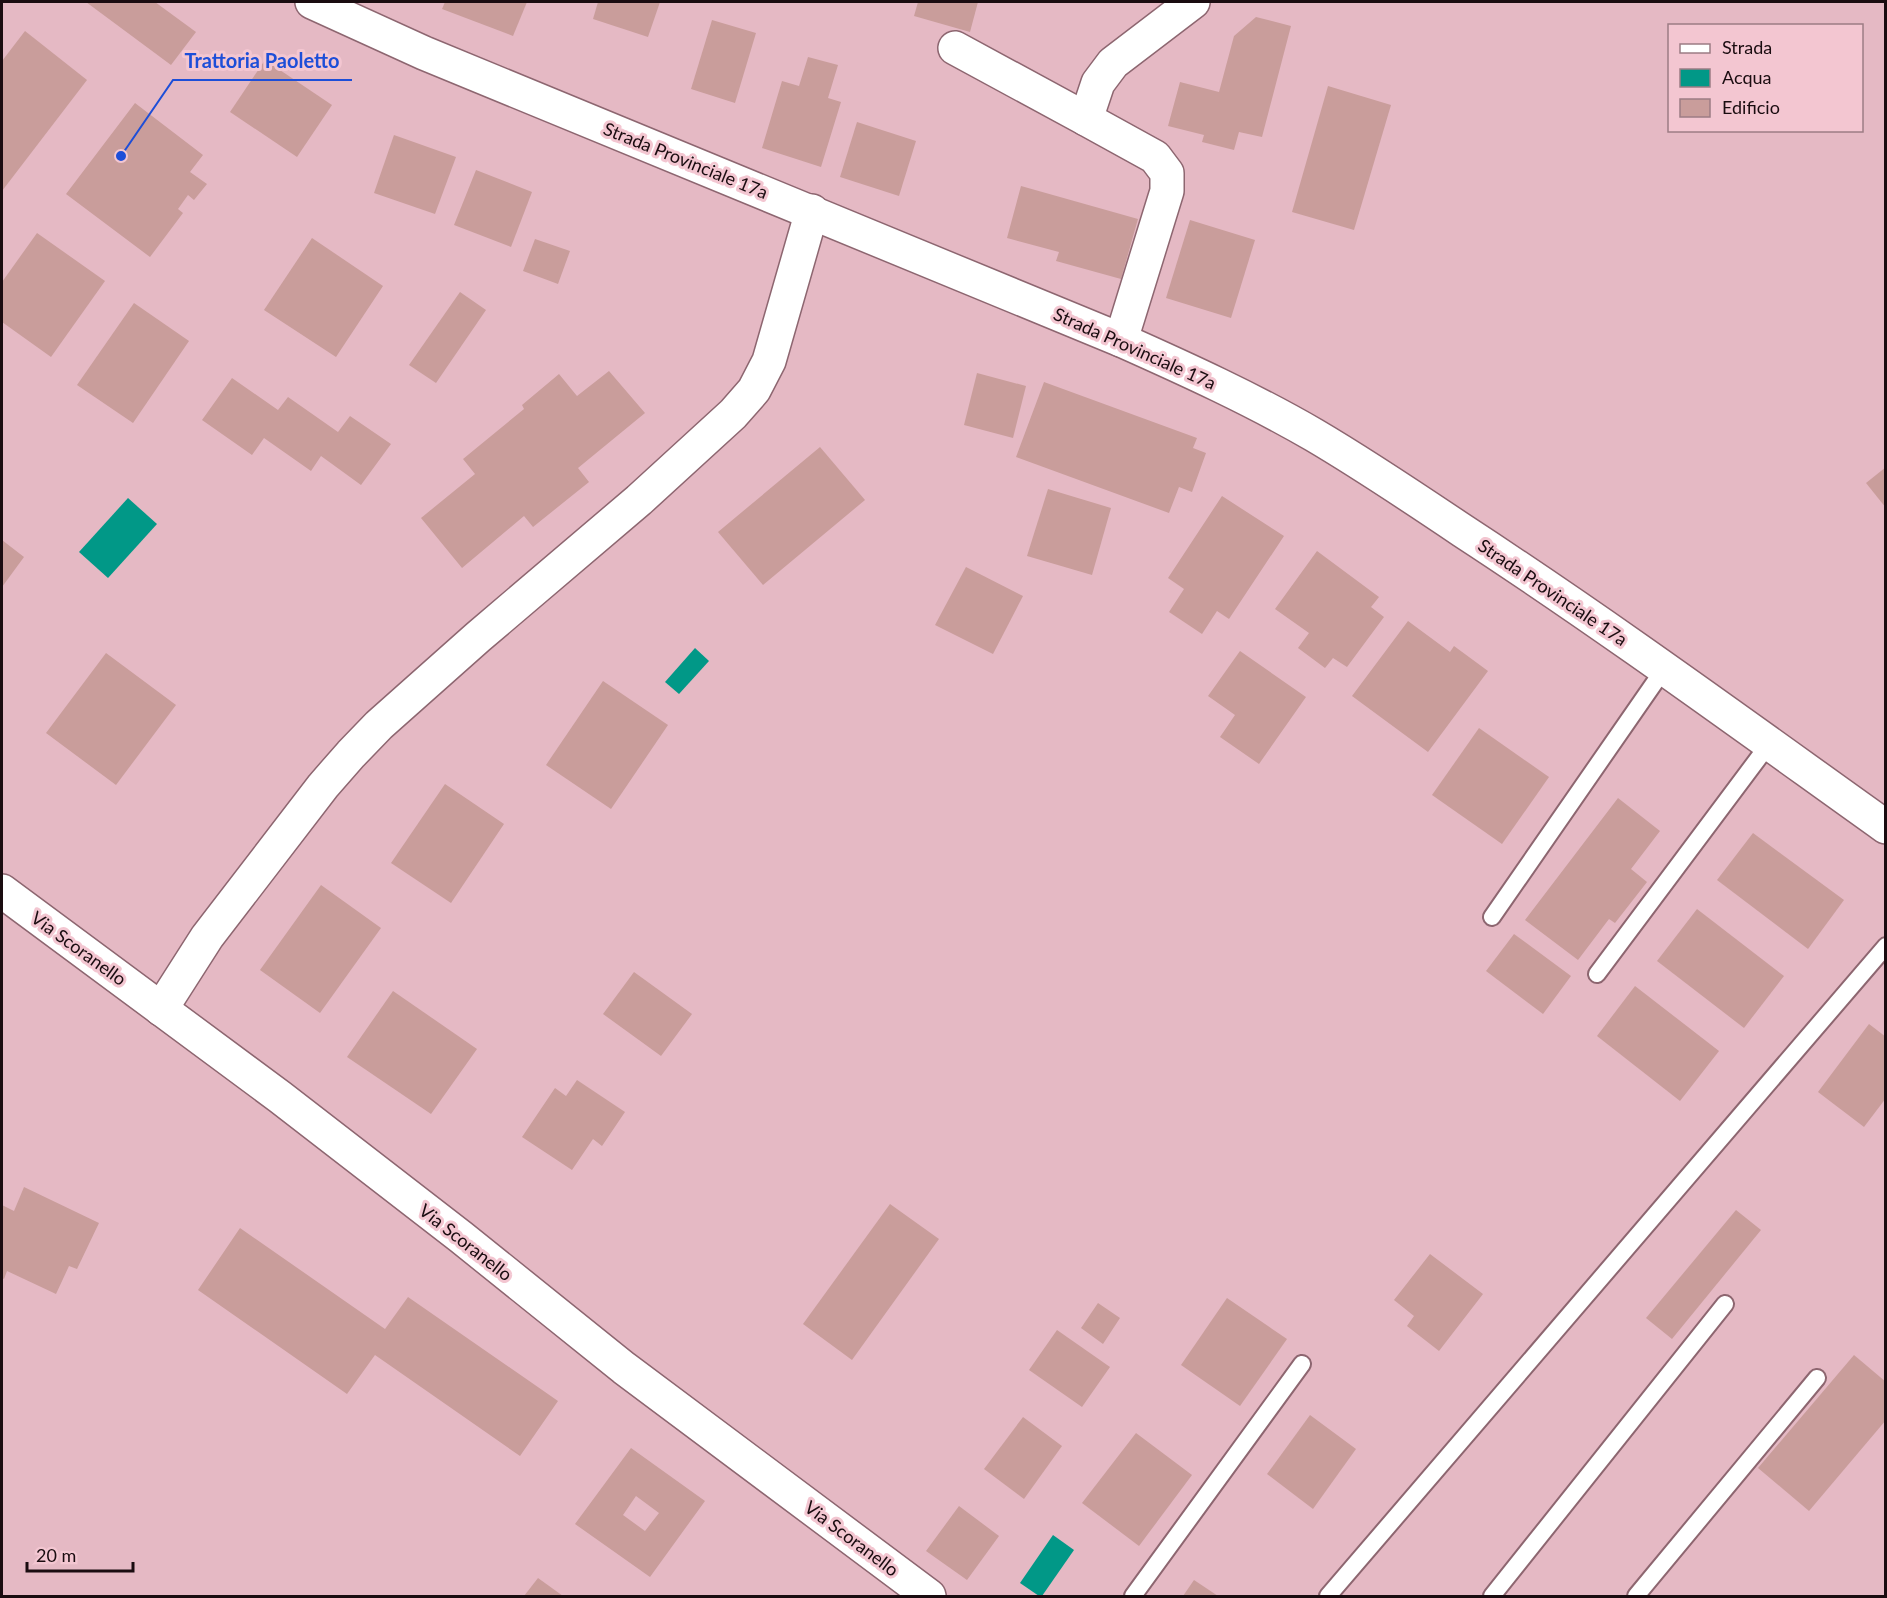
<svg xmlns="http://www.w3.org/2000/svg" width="1887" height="1598" font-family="Lato,sans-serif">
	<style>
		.water { fill: #019887 }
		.building { fill: #c99d9b; fill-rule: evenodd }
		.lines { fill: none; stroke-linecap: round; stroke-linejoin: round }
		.service-casing { stroke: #8d6670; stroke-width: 20 }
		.minor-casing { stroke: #8d6670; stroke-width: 36 }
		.tertiary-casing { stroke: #8d6670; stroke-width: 36 }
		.secondary-casing { stroke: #8d6670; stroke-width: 36 }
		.service { stroke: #fff; stroke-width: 16 }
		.minor { stroke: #fff; stroke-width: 33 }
		.tertiary { stroke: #fff; stroke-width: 33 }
		.secondary { stroke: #fff; stroke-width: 33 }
		.labels { text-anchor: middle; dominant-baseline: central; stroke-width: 6; stroke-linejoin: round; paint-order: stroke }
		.street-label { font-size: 18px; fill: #1a0c10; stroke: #f3c6d1 }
		.leader { fill: none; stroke: #1d4ed8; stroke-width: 2 }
		.callout-dot { fill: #1d4ed8; stroke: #f3c6d1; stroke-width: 2 }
		.callout-label { font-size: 20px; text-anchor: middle; font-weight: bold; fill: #1d4ed8; stroke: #f3c6d1; stroke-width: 6; stroke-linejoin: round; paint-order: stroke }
	</style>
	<rect width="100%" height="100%" fill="#e5b9c4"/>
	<g class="water">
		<path d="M128 498 157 524 108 578 79 552Z"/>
		<path d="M695 648 709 661 679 694 665 682Z"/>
		<path d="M1053 1535 1074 1550 1042 1596H1039L1020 1583Z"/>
	</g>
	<g class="building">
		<path d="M86 2H155L196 32 171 65Z"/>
		<path d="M445 2H527L513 36 442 9Z"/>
		<path d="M598 2H660L648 37 593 19Z"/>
		<path d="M918 2H978L970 32 914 16Z"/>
		<path d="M1256 17 1291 26 1262 137 1239 132 1234 150 1202 142 1204 135 1168 126 1180 82 1219 92 1234 36Z"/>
		<path d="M712 20 756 33 735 103 691 89Z"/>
		<path d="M25 31 87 80 2 191V61Z"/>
		<path d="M808 57 838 65 828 98 841 102 821 167 762 148 782 81 799 86Z"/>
		<path d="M265 60 332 105 297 157 230 112Z"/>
		<path d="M1328 86 1391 105 1354 230 1292 212Z"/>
		<path d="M135 103 203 155 190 172 207 184 194 200 188 195 178 209 183 213 150 257 66 194Z"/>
		<path d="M857 122 916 141 899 196 840 177Z"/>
		<path d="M394 135 456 157 435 214 374 193Z"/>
		<path d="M476 170 532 192 511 247 454 225Z"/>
		<path d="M1021 186 1138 219 1121 279 1056 261 1059 252 1007 238Z"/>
		<path d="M1190 220 1255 240 1231 318 1166 298Z"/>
		<path d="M37 233 105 281 51 357 2 322V282Z"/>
		<path d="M312 238 383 286 336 357 264 310Z"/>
		<path d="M535 239 570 251 558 284 523 271Z"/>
		<path d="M460 292 486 310 436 383 409 365Z"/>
		<path d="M134 303 189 341 133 423 77 385Z"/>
		<path d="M609 371 645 413 578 468 589 482 533 527 524 516 462 568 421 518 475 474 463 459 524 409 522 405 559 374 577 396Z"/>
		<path d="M977 373 1026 386 1013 438 964 425Z"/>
		<path d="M232 378 278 410 288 397 338 432 350 416 391 444 361 485 321 456 311 471 264 438 252 455 202 420Z"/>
		<path d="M1044 382 1197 438 1193 448 1206 453 1192 492 1179 487 1169 513 1016 457Z"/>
		<path d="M820 447 865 500 763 585 718 532Z"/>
		<path d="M1886 467V508L1866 483Z"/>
		<path d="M1048 489 1111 508 1092 575 1027 556Z"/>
		<path d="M1222 496 1284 536 1229 619 1217 611 1202 634 1169 612 1184 589 1168 578Z"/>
		<path d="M2 540 24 557 2 587Z"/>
		<path d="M1317 551 1379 597 1371 607 1384 617 1347 667 1333 658 1325 668 1298 648 1309 633 1275 609Z"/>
		<path d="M966 567 1023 596 993 654 935 625Z"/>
		<path d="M1408 621 1450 652 1454 646 1488 671 1428 752 1352 696Z"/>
		<path d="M1240 651 1306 697 1259 764 1220 737 1235 715 1208 696Z"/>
		<path d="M106 653 176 705 116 785 46 733Z"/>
		<path d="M603 681 668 725 611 809 546 765Z"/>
		<path d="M1479 728 1549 777 1502 844 1432 795Z"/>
		<path d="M445 784 504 824 451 903 391 863Z"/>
		<path d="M1618 798 1660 831 1631 869 1647 882 1615 923 1609 919 1578 960 1525 920Z"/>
		<path d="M1753 833 1844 900 1808 949 1717 880Z"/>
		<path d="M321 885 381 928 320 1013 260 970Z"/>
		<path d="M1697 909 1784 976 1744 1028 1657 961Z"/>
		<path d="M1514 934 1571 976 1543 1014 1486 971Z"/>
		<path d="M634 972 692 1014 661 1056 603 1014Z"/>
		<path d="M1635 986 1719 1051 1680 1101 1597 1036Z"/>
		<path d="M393 991 477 1049 431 1114 347 1057Z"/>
		<path d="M1869 1024 1886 1037V1098L1864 1127 1818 1092Z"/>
		<path d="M577 1080 625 1112 602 1146 593 1139 572 1170 522 1137 555 1088 566 1096Z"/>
		<path d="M24 1187 99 1223 77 1269 69 1266 56 1294 7 1271 4 1279 2 1278V1205L14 1211Z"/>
		<path d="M890 1204 939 1239 852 1360 803 1324Z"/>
		<path d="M1736 1210 1761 1230 1672 1339 1646 1318Z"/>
		<path d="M240 1228 385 1329 408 1297 558 1401 520 1456 375 1355 347 1394 198 1290Z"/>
		<path d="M1430 1254 1483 1294 1439 1351 1407 1326 1414 1316 1394 1300Z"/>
		<path d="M1227 1298 1287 1339 1240 1406 1181 1365Z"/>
		<path d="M1098 1303 1120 1318 1103 1344 1081 1328Z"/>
		<path d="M1057 1330 1110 1367 1082 1407 1029 1370Z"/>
		<path d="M1854 1355 1886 1382V1420L1809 1511 1758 1468Z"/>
		<path d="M1310 1415 1356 1449 1313 1509 1267 1474Z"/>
		<path d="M1023 1417 1062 1446 1024 1499 984 1469Z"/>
		<path d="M1136 1433 1192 1475 1139 1546 1082 1503Z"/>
		<path d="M631 1448 705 1501 650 1577 575 1524ZM636 1496 659 1513 645 1531 623 1515Z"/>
		<path d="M959 1506 999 1536 967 1580 926 1551Z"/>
		<path d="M538 1578 563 1596H524Z"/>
		<path d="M1194 1580 1218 1596H1183Z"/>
	</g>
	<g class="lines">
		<g class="service-casing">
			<g id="service">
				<path d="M1492 917 1664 669"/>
				<path d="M1597 974 1769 744"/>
				<path d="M1133 1596 1302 1364"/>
				<path d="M1328 1596 1886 946"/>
				<path d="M1492 1596 1725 1304"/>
				<path d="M1636 1596 1817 1378"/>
			</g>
		</g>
		<g class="minor-casing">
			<g id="minor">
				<path d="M955 48 1086 119"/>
				<path d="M1121 340 1167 191V173L1155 157 1086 119 1098 83 1113 63 1193 2"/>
				<path d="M161 1009 207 937 323 786 351 754 379 725 478 637 639 500 733 414 754 390 769 361 812 211"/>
			</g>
		</g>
		<g class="tertiary-casing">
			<path id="tertiary" d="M2 891 280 1097 461 1237 624 1368 929 1596"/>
		</g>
		<g class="secondary-casing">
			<path id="secondary" d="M312 2 424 53 1121 340C1186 369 1252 399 1314 435 1365 465 1414 498 1463 531 1607 625 1746 727 1886 827"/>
		</g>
		<use href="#service" class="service"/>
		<use href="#minor" class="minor"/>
		<use href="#tertiary" class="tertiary"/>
		<use href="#secondary" class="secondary"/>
	</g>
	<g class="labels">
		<g class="street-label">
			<text transform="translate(686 160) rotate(22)">Strada Provinciale 17a</text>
			<text transform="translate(1135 348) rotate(24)">Strada Provinciale 17a</text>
			<text transform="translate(1553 592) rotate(34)">Strada Provinciale 17a</text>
			<text transform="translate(79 948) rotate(36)">Via Scoranello</text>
			<text transform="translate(466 1242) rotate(38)">Via Scoranello</text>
			<text transform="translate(852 1538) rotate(37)">Via Scoranello</text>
		</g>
	</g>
	<path class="leader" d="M121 156L173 80H352"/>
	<circle class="callout-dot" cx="121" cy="156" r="6"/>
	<g class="callout-label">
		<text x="262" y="68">Trattoria Paoletto</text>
	</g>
	<rect width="1887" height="1598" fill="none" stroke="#1a0c10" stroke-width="6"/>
	<rect x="1668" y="24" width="195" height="108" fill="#f3c6d1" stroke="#9c7c84" stroke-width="1.5"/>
	<rect x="1680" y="44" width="30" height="9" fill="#ffffff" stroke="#9c7c84" stroke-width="1.5"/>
	<text x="1722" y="54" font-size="18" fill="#1a0c10">Strada</text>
	<rect x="1680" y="69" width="30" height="18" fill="#019887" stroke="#9c7c84" stroke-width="1.5"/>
	<text x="1722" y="84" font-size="18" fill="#1a0c10">Acqua</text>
	<rect x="1680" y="99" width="30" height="18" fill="#c99d9b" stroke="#9c7c84" stroke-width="1.5"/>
	<text x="1722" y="114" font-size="18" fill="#1a0c10">Edificio</text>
	<path d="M27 1562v9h106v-9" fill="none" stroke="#1a0c10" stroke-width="3"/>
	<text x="36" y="1562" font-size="18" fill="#1a0c10" stroke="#f3c6d1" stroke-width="4.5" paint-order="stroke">20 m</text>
</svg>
